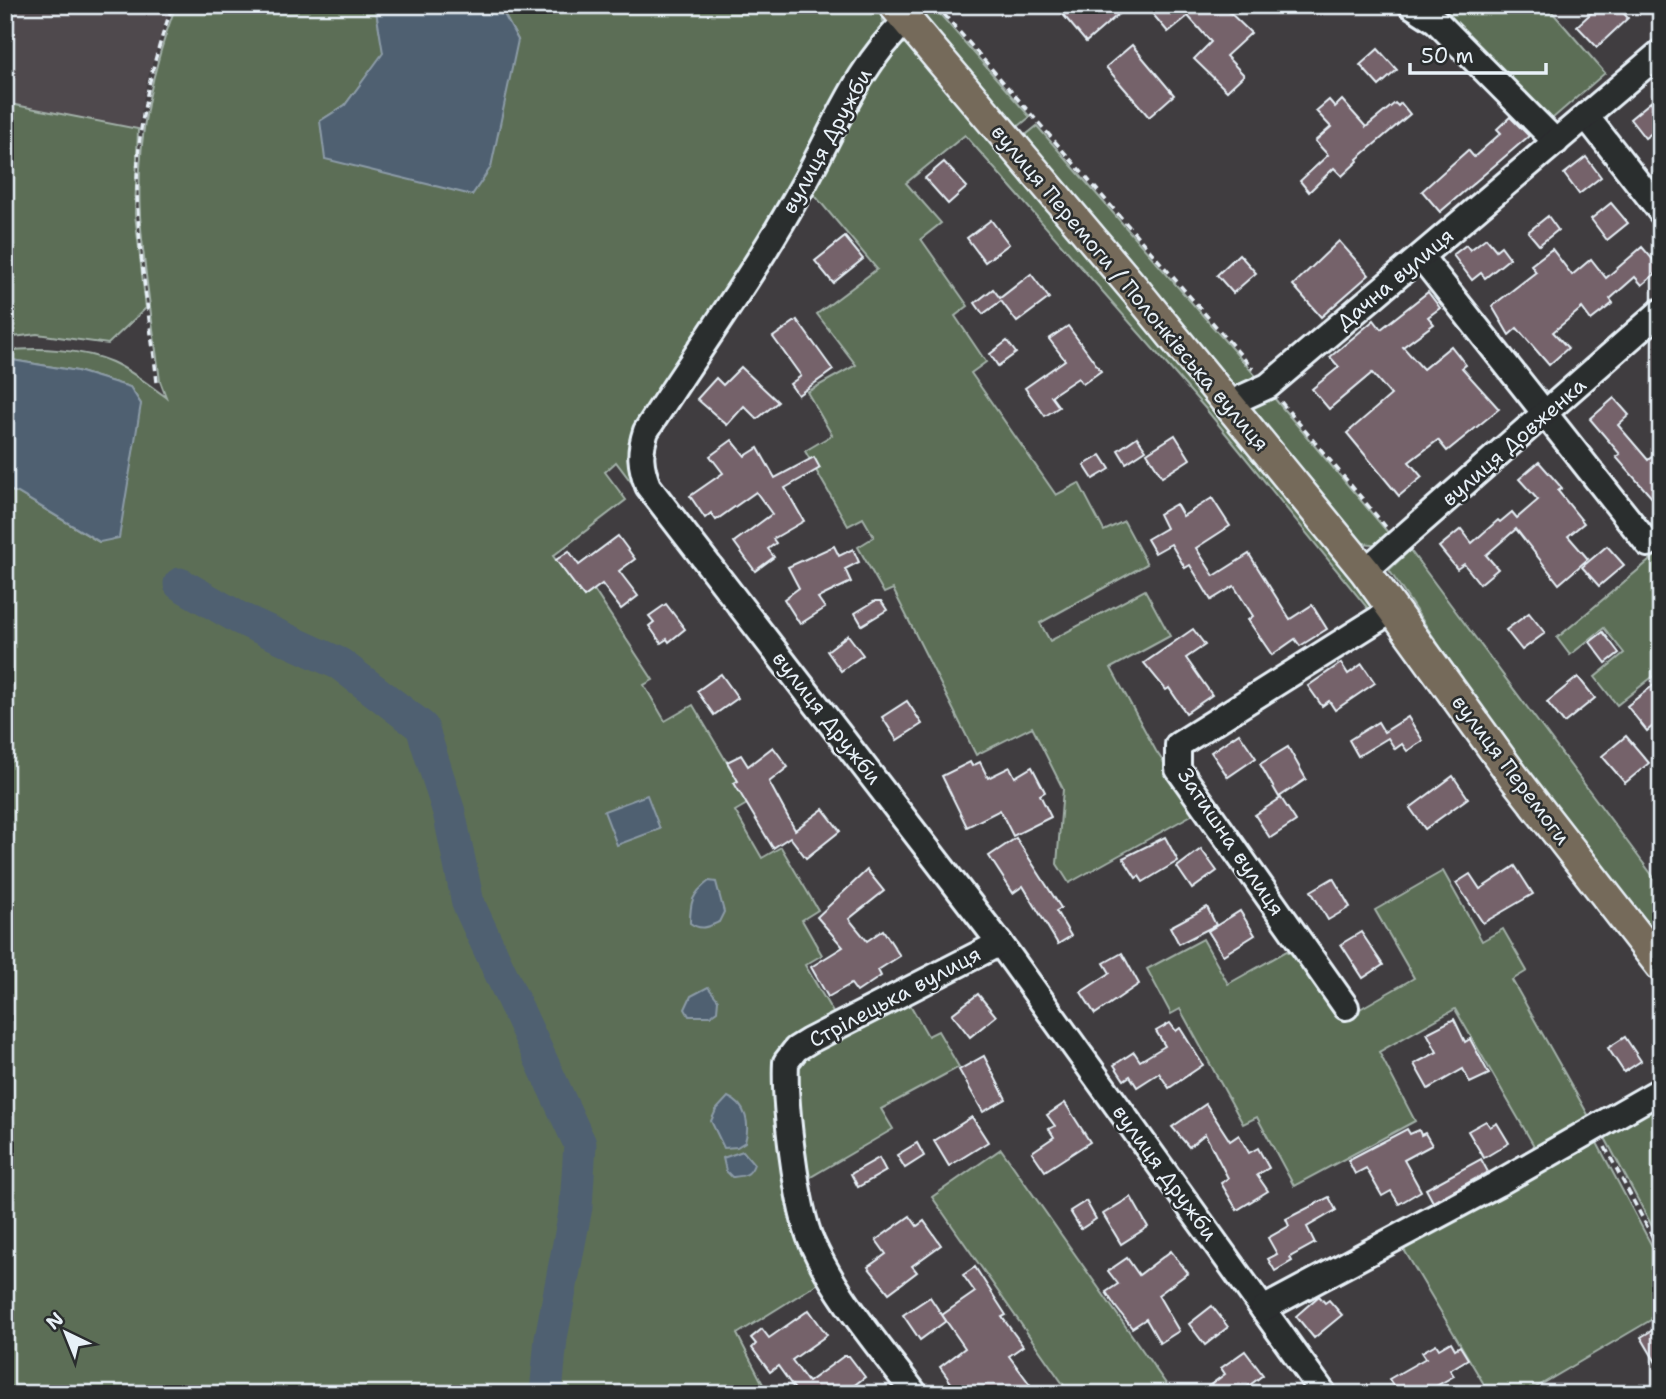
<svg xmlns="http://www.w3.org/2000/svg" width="1666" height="1399" font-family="'Shantell Sans',sans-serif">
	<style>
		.built { fill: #50484d }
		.green { fill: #5c6e57; stroke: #a2b0a8; stroke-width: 2 }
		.water { fill: #4f6171; stroke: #8c9ba7; stroke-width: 2 }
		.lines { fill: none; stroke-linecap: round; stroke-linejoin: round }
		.river { stroke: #4f6171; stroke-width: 33 }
		.building { fill: #74626b; stroke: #e8f1f8; stroke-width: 2 }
		.minor-casing { stroke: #e8f1f8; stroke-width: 30 }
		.major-casing { stroke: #e8f1f8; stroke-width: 35 }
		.path { stroke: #e8f1f8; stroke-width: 3.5; stroke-dasharray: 7 5; stroke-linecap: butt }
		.minor { stroke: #2a2d2e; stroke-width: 24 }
		.major { stroke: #746a5a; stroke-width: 30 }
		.labels { text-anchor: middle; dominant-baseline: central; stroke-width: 5; stroke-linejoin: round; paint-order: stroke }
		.street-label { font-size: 21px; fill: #e8f1f8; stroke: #2a2d2e }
	</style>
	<rect width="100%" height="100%" fill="#403d40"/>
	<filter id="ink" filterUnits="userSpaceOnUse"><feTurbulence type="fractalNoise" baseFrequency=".0143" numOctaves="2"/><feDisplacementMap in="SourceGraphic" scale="14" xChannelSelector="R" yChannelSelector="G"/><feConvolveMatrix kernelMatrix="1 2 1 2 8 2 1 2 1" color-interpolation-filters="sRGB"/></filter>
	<g filter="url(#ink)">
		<path class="built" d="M5 5H171L147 80 138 129 5 103Z"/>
		<g class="green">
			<path d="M176 5H375L384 53 345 105 320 121 518 40 499 5H872L882 17 886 31 797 185 633 439 694 565 616 462 605 472 626 500 553 556 584 597 594 590 653 680 644 685 665 721 693 705 738 781 735 783 747 804 735 811 762 858 781 847 818 910 802 920 822 955 805 965 838 1021 793 1046 792 1180 800 1251 820 1282 737 1334 768 1394H5V489L18 493 99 542 141 404 130 387 77 371 12 360 5 361V351C36 347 83 349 112 362 132 371 149 385 166 397L160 381C153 326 144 271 140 216 136 144 151 72 176 5Z"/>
			<path d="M906 5H932L1030 117 1019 126 1006 122Z"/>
			<path d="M1420 5H1546L1605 73 1545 125Z"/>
			<path d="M905 33 1375 609 1373 615 1205 408 965 135 906 183 941 223 921 239 968 306 955 316 986 362 971 373 1056 495 1079 483 1104 531 1124 521 1147 564 1040 623 1050 641 1145 590 1170 636 1111 668 1156 751 1197 812 1069 883 1057 864 1063 789 1032 727 976 755 893 589 884 593 858 547 874 537 863 518 848 526 805 451 832 435 807 392 856 365 817 314 877 269 811 191 844 116Z"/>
			<path d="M5 103 138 129 135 214 146 308 108 344 37 334 5 338Z"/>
			<path d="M1037 126 1261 382 1245 390 1227 385 1028 152 1027 134Z"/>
			<path d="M1269 392 1390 535 1379 545 1356 542 1243 407Z"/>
			<path d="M1410 550 1661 887V946L1522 770 1389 570Z"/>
			<path d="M1661 551V679L1656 674 1617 705 1595 677 1624 653 1604 628 1570 655 1557 638Z"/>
			<path d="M1443 871 1482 941 1503 929 1527 971 1512 980 1591 1120 1537 1151 1455 1009 1379 1052 1415 1121 1294 1186 1257 1117 1243 1124 1180 1009 1171 1014 1147 969 1203 939 1228 984 1287 951 1300 958 1344 1018 1414 978 1375 910Z"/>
			<path d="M908 1001 928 1036 938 1031 959 1067 881 1109 893 1129 802 1182 790 1076 799 1053Z"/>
			<path d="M1661 1095V1243L1603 1134Z"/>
			<path d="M1595 1139 1661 1263V1314L1525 1394H1485L1488 1391 1400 1243Z"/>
			<path d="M1001 1149 1171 1391 1168 1394H1070L932 1197Z"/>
		</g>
		<g class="water">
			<path d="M375 5H499L518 40 491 167 472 195 325 159 320 121 345 105 383 53Z"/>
			<path d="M12 360 77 371 130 387 141 404 119 538 100 542 18 493 5 489V361Z"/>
			<path d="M647 795 660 829 617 845 604 811Z"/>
			<path d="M709 881 716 882 724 912 719 922C708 927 701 931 690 923 690 902 692 894 709 881Z"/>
			<path d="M708 987 718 1000 717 1011 710 1016H689L685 1009 691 996Z"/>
			<path d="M728 1097C747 1105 750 1125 745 1142L737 1147 724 1148 711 1121 716 1110Z"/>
			<path d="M743 1151 754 1164C750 1176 744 1176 732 1177L726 1171 723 1158Z"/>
		</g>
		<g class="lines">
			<path class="river" d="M180 584 239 618 340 664 422 727 449 812 468 903 580 1144 576 1207 551 1338 546 1394"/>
		</g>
		<g class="building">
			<path d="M1055 5H1129L1086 42Z"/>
			<path d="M1145 5H1222L1251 33 1226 56 1244 75 1227 91 1194 59 1211 42 1188 16 1168 32Z"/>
			<path d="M1600 5H1616L1628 18 1597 47 1577 26Z"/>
			<path d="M1132 45 1174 95 1149 117 1106 67Z"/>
			<path d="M1378 49 1397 70 1379 86 1360 65Z"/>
			<path d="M1329 100 1335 107 1342 100 1366 127 1395 103 1398 106 1401 103 1410 114 1357 159 1358 161 1342 176 1334 168 1309 192 1300 181 1328 155 1315 141 1331 127 1316 111Z"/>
			<path d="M1653 100 1661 110V126L1645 138 1630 119Z"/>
			<path d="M1510 117 1529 136 1440 212 1422 191 1468 150 1474 157 1501 133 1497 129Z"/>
			<path d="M1586 157 1601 177 1579 194 1564 174Z"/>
			<path d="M944 162 967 187 948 204 925 178Z"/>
			<path d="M1611 203 1628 223 1607 240 1591 219Z"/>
			<path d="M1548 216 1558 230 1539 245 1528 232Z"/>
			<path d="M991 220 1009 244 985 262 967 238Z"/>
			<path d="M845 237 863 259 833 283 815 261Z"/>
			<path d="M1486 238 1496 250 1501 246 1510 258 1485 278 1481 273 1472 280 1453 255 1466 245 1470 250Z"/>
			<path d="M1339 241 1369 275 1321 317 1293 285Z"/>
			<path d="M1642 247 1661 269 1642 285 1635 277 1610 299 1613 303 1591 320 1582 308 1553 332 1568 348 1549 365 1517 328 1509 335 1492 306 1536 272 1531 265 1552 249 1572 275 1591 259 1606 278Z"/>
			<path d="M1239 254 1256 273 1233 293 1217 275Z"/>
			<path d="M1031 274 1049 298 1017 322 1001 301 983 314 975 303 993 289 1000 298Z"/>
			<path d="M1428 292 1440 308 1428 317 1434 324 1403 347 1423 369 1451 346 1466 365 1462 368 1499 409 1447 451 1438 440 1409 462 1422 477 1399 496 1347 433 1391 395 1372 373 1329 409 1312 389 1339 367 1330 357 1374 320 1381 329Z"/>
			<path d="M797 320 833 370 798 395 790 384 801 376 773 337Z"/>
			<path d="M1068 326 1101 371 1083 384 1078 378 1051 396 1059 407 1045 416 1025 388 1065 360 1049 339Z"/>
			<path d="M1007 341 1016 353 998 366 990 354Z"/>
			<path d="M741 367 778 402 757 419 744 406 727 425 697 399 716 378 723 385Z"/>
			<path d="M1614 398 1629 415 1618 425 1648 460 1661 449V508L1616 457 1620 454 1590 419Z"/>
			<path d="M1175 435 1190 459 1162 477 1147 453Z"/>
			<path d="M1137 437 1146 450 1126 463 1118 450Z"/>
			<path d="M732 440 745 456 758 448 775 478 814 457 820 468 785 488 804 521 773 539 776 543 768 549 774 557 755 571 734 542 772 514 756 492 716 520 711 513 705 518 690 496 723 473 710 456Z"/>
			<path d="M1101 455 1110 469 1093 479 1084 465Z"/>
			<path d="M1539 462 1562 488 1558 491 1584 523 1568 536 1588 559 1559 584 1516 529 1486 555 1498 569 1480 584 1464 564 1457 569 1439 547 1461 529 1472 543 1498 520 1500 522 1512 512 1517 518 1538 500 1519 479Z"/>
			<path d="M1212 498 1230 526 1196 548 1214 576 1249 554 1290 619 1312 605 1327 629 1300 646 1295 639 1272 655 1248 620 1253 616 1234 586 1211 600 1190 565 1185 568 1171 544 1155 553 1147 539 1166 528 1159 514 1176 504 1183 516Z"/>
			<path d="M618 536 635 559 619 571 638 596 621 609 602 584 584 597 556 560 569 551 579 565Z"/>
			<path d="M834 546 839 556 853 549 859 562 845 569 851 582 818 598 825 608 800 624 784 599 799 588 788 567Z"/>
			<path d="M1607 546 1624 565 1599 586 1582 567Z"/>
			<path d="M875 601H881L887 610 862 625 855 613Z"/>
			<path d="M666 604 685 629 669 642 667 639 661 643 649 626 654 622 649 616Z"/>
			<path d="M1529 613 1545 633 1522 650 1506 630Z"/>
			<path d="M1193 629 1205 645 1186 658 1212 695 1186 713 1169 688 1166 690 1144 663Z"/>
			<path d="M1603 632 1619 653 1606 663 1590 642Z"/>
			<path d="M848 635 863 655 841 671 827 651Z"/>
			<path d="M1341 663 1348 674 1362 664 1375 683 1335 710 1329 701 1322 706 1308 686Z"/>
			<path d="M721 674 738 698 714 715 697 691Z"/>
			<path d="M1578 677 1595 698 1564 723 1547 702Z"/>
			<path d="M1655 684 1661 692V719L1647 731 1627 706Z"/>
			<path d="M907 701 922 724 897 740 882 717Z"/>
			<path d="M1408 717 1423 741 1407 751 1402 744 1395 749 1388 738 1358 756 1349 740 1378 722 1384 732Z"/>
			<path d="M1239 733 1256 758 1228 777 1211 752Z"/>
			<path d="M1626 736 1649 763 1625 783 1602 756Z"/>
			<path d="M773 747 788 767 769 782 795 830 823 809 840 831 806 858 790 837 773 848 734 783 738 781 727 762 741 755 748 766Z"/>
			<path d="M1288 747 1306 779 1279 797 1260 764Z"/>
			<path d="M970 762 972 766 980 762 988 778 1010 767 1015 777 1032 767 1045 792 1040 795 1051 817 1013 836 1000 810 967 827 942 776Z"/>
			<path d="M1453 776 1468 798 1425 829 1410 808Z"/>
			<path d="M1281 798 1296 821 1270 838 1255 815Z"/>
			<path d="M1165 837 1178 861 1143 882 1139 876 1136 878 1123 858Z"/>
			<path d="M1016 838 1061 908 1056 911 1071 936 1058 944 1023 886 1013 893 989 856Z"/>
			<path d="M1201 849 1217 871 1192 889 1177 867Z"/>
			<path d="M1515 866 1533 894 1483 923 1456 883 1470 874 1480 889Z"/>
			<path d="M867 870 884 891 849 919 867 941 883 930 900 956 878 970 881 976 857 992 851 984 828 997 811 967 843 947 817 917Z"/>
			<path d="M1333 878 1350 907 1328 920 1311 891Z"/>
			<path d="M1207 907 1216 925 1179 944 1170 927Z"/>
			<path d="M1240 911 1255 935 1223 955 1208 931Z"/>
			<path d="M1361 932 1383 965 1363 978 1341 944Z"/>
			<path d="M1122 953 1139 984 1095 1014 1081 992 1110 973 1104 963Z"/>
			<path d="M978 994 996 1016 970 1037 952 1014Z"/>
			<path d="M1454 1019 1465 1042 1470 1039 1489 1074 1470 1083 1463 1069 1428 1089 1414 1064 1437 1052 1427 1033Z"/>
			<path d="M1170 1023 1176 1031 1180 1028 1203 1065 1169 1088 1159 1073 1137 1087 1130 1076 1124 1080 1114 1065 1134 1052 1140 1061 1165 1046 1156 1031Z"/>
			<path d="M1625 1037 1641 1061 1624 1072 1608 1048Z"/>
			<path d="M984 1056 1006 1099 983 1112 959 1070Z"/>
			<path d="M1065 1103 1090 1142 1045 1171 1032 1152 1054 1137 1049 1129 1055 1126 1047 1115Z"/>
			<path d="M1206 1104 1230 1141 1239 1135 1249 1153 1258 1148 1269 1168 1257 1175 1268 1191 1237 1210 1221 1183 1228 1178 1205 1134 1189 1147 1172 1127Z"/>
			<path d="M972 1117 988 1142 949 1166 934 1141Z"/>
			<path d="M1486 1121 1490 1127 1497 1123 1509 1143 1484 1158 1468 1131Z"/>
			<path d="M1407 1129 1410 1134 1419 1130 1421 1135 1425 1133 1432 1145 1404 1160 1421 1191 1399 1204 1391 1191 1382 1196 1366 1168 1355 1174 1348 1160Z"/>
			<path d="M917 1143 924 1156 905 1168 897 1155Z"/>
			<path d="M879 1158 886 1171 858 1187 851 1174Z"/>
			<path d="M1481 1159 1488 1172 1433 1202 1426 1189Z"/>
			<path d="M1131 1197 1148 1227 1121 1244 1103 1214Z"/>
			<path d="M1329 1197 1336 1210 1307 1227 1315 1243 1290 1257 1292 1261 1275 1271 1268 1259 1277 1254 1268 1238 1289 1226 1286 1219Z"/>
			<path d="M1086 1201 1096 1219 1081 1229 1070 1211Z"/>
			<path d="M910 1216 917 1226 924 1221 941 1245 912 1266 917 1272 889 1293 868 1267 886 1254 876 1240Z"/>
			<path d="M1171 1251 1188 1273 1158 1295 1179 1331 1160 1343 1146 1319 1132 1328 1115 1306 1106 1292 1118 1284 1108 1271 1127 1258 1139 1275Z"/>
			<path d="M975 1267 1006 1315 1002 1317 1023 1346 1009 1356 1037 1394H959L940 1367 965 1348 942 1315 975 1292 963 1275Z"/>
			<path d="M1319 1296 1325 1303 1329 1300 1342 1315 1314 1338 1296 1316Z"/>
			<path d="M930 1297 946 1321 920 1340 903 1315Z"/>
			<path d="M1212 1306 1228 1327 1205 1345 1189 1324Z"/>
			<path d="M809 1310 827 1335 792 1360 808 1382 844 1356H849L865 1377 843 1394H792L796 1391 778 1366 770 1372 752 1348 756 1344 751 1338 762 1329 769 1338Z"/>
			<path d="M1661 1325V1371L1641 1337Z"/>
			<path d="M1451 1342 1455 1349 1460 1346 1468 1359 1450 1370 1454 1376 1433 1388 1436 1394H1398L1389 1379 1426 1358 1422 1352 1436 1344 1439 1349Z"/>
			<path d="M1245 1351 1263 1375 1238 1394H1198L1225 1374 1221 1368Z"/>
		</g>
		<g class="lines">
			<g class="minor-casing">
				<g id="minor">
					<path d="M1411 5 1436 21 1556 142"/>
					<path d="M907 20C858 65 834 130 802 187 756 271 698 350 646 431 639 452 640 465 648 486L1000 943 1324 1394"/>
					<path d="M1586 116 1661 212"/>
					<path d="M1422 258 1648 544"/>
					<path d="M1226 405 1268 386 1661 52"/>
					<path d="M1365 571 1661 311"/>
					<path d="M1346 1007 1178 769V745L1394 609"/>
					<path d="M1263 1309 1497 1184 1661 1090"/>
					<path d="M915 1394C879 1346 837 1298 812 1243 796 1208 784 1101 786 1062L796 1049 809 1041 1000 943"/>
				</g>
			</g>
			<g class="major-casing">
				<path id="major" d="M894 5 1136 291 1365 571 1513 776 1661 966"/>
			</g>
			<g class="path">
				<path d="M936 5 1253 369"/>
				<path d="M157 382C151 327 141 271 138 216 133 144 148 72 173 5"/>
				<path d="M1281 402 1386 527"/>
				<path d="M1605 1147 1661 1253"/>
			</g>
			<use href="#minor" class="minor"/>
			<use href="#major" class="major"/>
		</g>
	</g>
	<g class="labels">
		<g class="street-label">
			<text transform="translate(827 141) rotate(-61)">вулиця Дружби</text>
			<text transform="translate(1395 279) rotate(-40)">Дачна вулиця</text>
			<text transform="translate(1130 288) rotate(50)">вулиця Перемоги / Полонківська вулиця</text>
			<text transform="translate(1514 442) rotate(-41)">вулиця Довженка</text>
			<text transform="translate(827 718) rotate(52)">вулиця Дружби</text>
			<text transform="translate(1511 770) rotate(53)">вулиця Перемоги</text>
			<text transform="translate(1231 842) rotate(56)">Затишна вулиця</text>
			<text transform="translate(895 997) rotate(-28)">Стрілецька вулиця</text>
			<text transform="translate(1165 1173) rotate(54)">вулиця Дружби</text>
		</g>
	</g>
	<rect width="1666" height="1399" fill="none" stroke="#2a2d2e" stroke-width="28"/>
	<rect x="14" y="14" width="1638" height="1371" fill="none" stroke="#e8f1f8" stroke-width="2.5" filter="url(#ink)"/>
	<g transform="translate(66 1333) rotate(317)" stroke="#2a2d2e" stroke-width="5" paint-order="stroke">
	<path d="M0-5L12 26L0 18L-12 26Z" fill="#e8f1f8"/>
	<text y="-10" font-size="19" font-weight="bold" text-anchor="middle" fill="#e8f1f8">N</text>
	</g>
	<path d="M1410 63v10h136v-10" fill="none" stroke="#e8f1f8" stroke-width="3.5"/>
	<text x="1421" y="63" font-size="21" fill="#e8f1f8" stroke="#2a2d2e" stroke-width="5" paint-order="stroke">50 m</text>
</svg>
